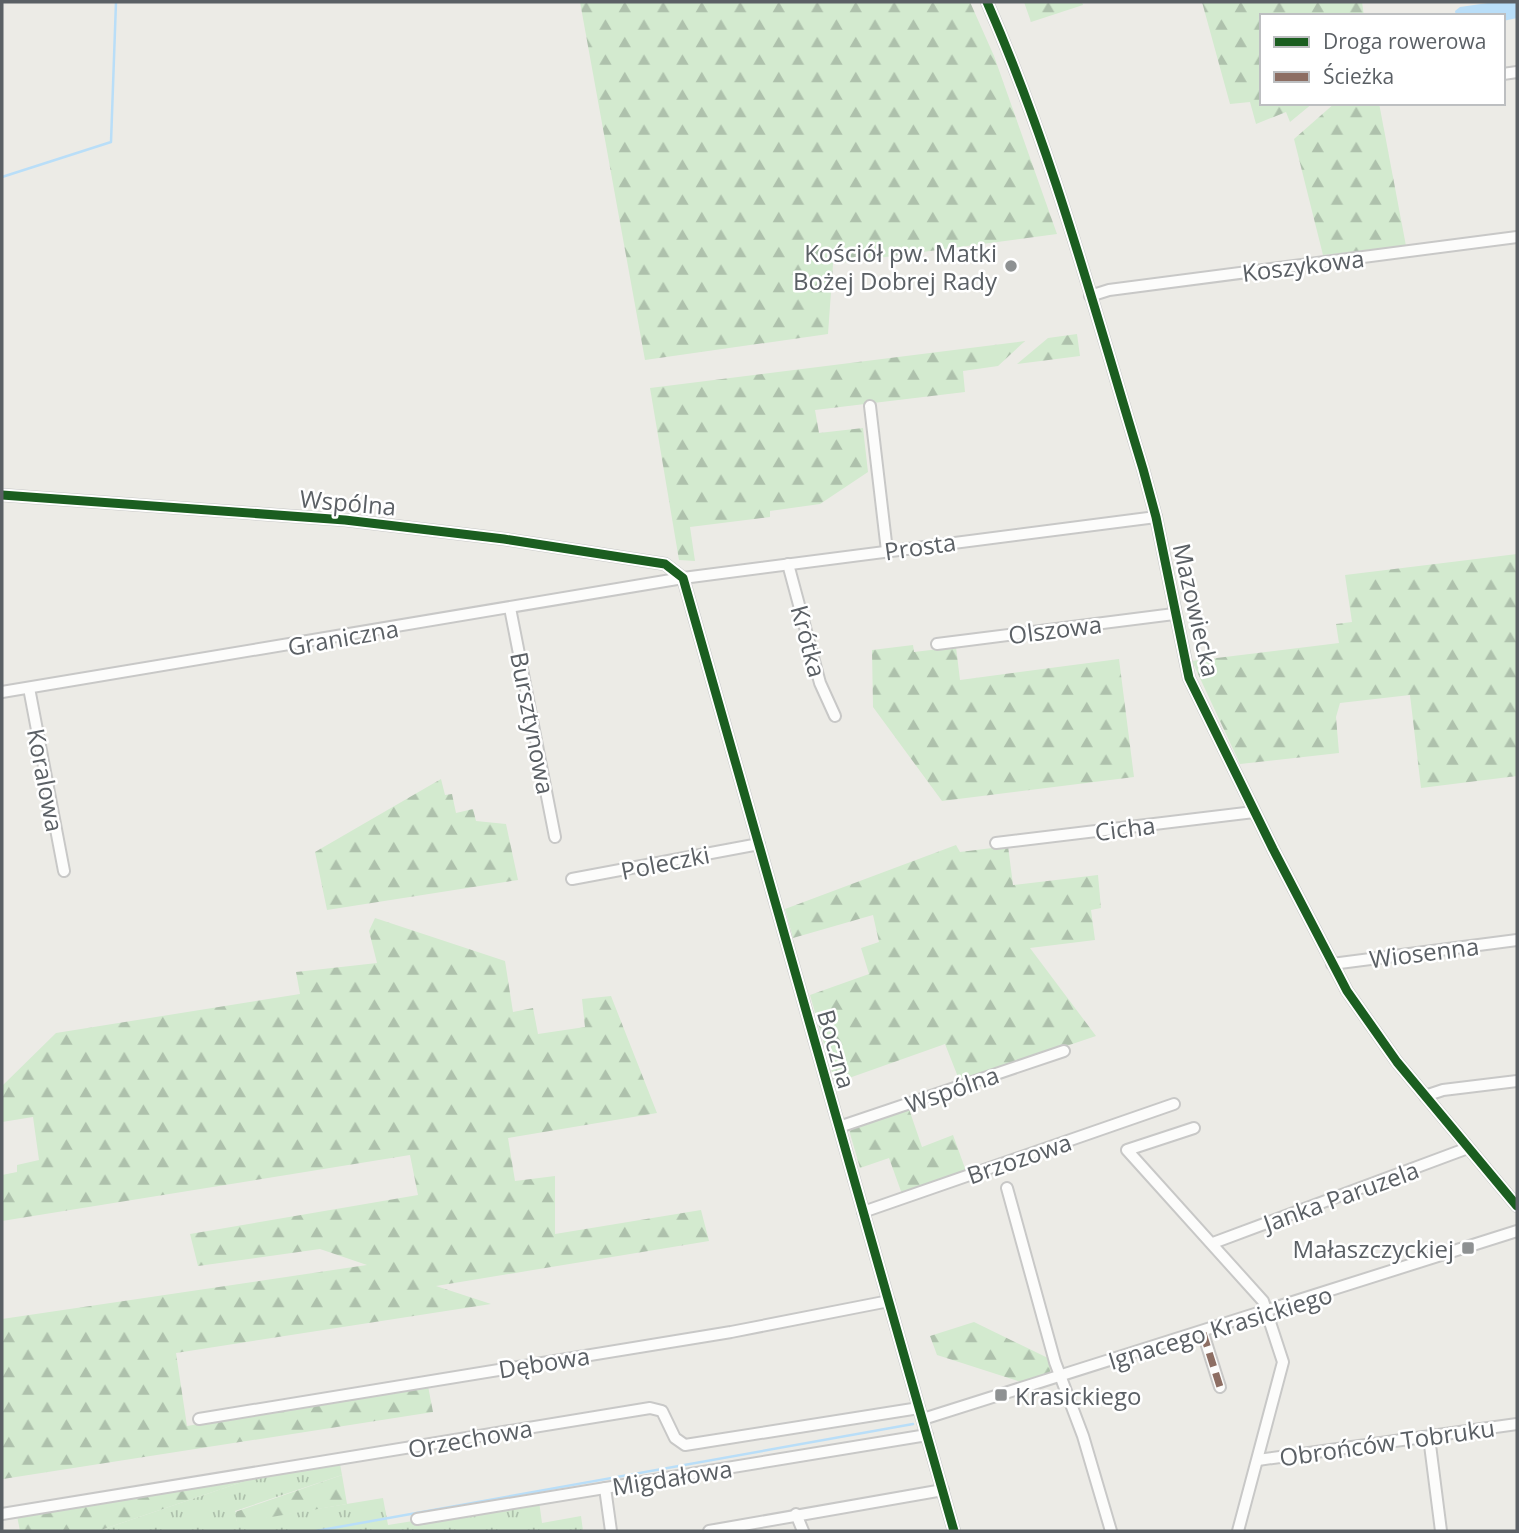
<svg xmlns="http://www.w3.org/2000/svg" width="1519" height="1533" font-family="'Open Sans',sans-serif">
	<style>
		.grass { fill: url(#grass-tufts) }
		.forest { fill: url(#forest-firs) }
		.water { fill: #b9def8 }
		.lines { fill: none; stroke-linecap: round; stroke-linejoin: round }
		.stream { stroke: #b9def8; stroke-width: 2.5 }
		.minor-casing { stroke: #c8c8c7; stroke-width: 14 }
		.minor { stroke: #fcfcfb; stroke-width: 10 }
		.quiet { stroke: #8d6e63; stroke-width: 7; stroke-dasharray: 14 7; stroke-linecap: butt }
		.cycleway-casing { stroke: #fff; stroke-width: 13 }
		.cycleway { stroke: #1b5e20; stroke-width: 9 }
		.poi-dot { fill: #8e9192; stroke: #fff; stroke-width: 2.5 }
		.labels { text-anchor: middle; dominant-baseline: central; stroke-width: 5; stroke-linejoin: round; paint-order: stroke }
		.poi-label { font-size: 24px; fill: #5b6065; stroke: #fff; text-anchor: end }
		.street-label { font-size: 24px; fill: #5b6065; stroke: #fff }
	</style>
	<defs>
		<pattern id="grass-tufts" width="24" height="20" patternUnits="userSpaceOnUse" patternTransform="scale(1.75)"><rect width="24" height="20" fill="#d3eacf"/><path d="M3 7l-1-3M5 7V3M7 7l1-3M15 17l-1-3M17 17v-4M19 17l1-3" fill="none" stroke="#aec1ac"/></pattern>
		<pattern id="forest-firs" width="22" height="20" patternUnits="userSpaceOnUse" patternTransform="scale(1.75)"><rect width="22" height="20" fill="#d3eacf"/><path d="M5 1l3.5 6h-7zM16 11l3.5 6h-7z" fill="#aec1ac"/></pattern>
	</defs>
	<rect width="100%" height="100%" fill="#ecebe6"/>
	<path class="grass" d="M340 1464 342 1475 235 1511 237 1522 383 1498 388 1525 539 1501 542 1523 581 1516 583 1531H98L245 1481Z"/>
	<g class="forest">
		<path d="M580 2H970L994 56 1057 234 833 264 828 334 645 360Z"/>
		<path d="M1024 2H1082L1083 5 1031 22Z"/>
		<path d="M1202 2H1362L1364 16H1262V103H1313L1290 122 1286 112 1256 124 1250 102 1230 104Z"/>
		<path d="M1335 103H1379L1406 246 1323 255 1294 139Z"/>
		<path d="M1077 334 1080 356 1017 364 1048 338Z"/>
		<path d="M1025 341 998 366 963 371 965 392 815 410 819 433 863 428 868 472 820 504 770 511V517L690 527 695 561 679 560 650 388Z"/>
		<path d="M1517 554V776L1421 788 1410 695 1340 703 1336 717 1339 753 1240 764 1192 661 1339 643 1336 624 1352 622 1345 575Z"/>
		<path d="M913 645 914 652 956 647 960 680 1119 659 1134 777 942 801 873 707 872 650Z"/>
		<path d="M441 779 445 795 452 794 456 813 473 809 476 821 506 824 518 880 327 910 315 852Z"/>
		<path d="M956 845 960 852 1008 846 1013 885 1098 875 1101 908 1091 910 1095 940 1030 948 1096 1036 960 1082 945 1044 835 1083 810 995 869 974 861 948 879 942 873 915 793 938 785 909Z"/>
		<path d="M375 918 505 961 513 1012 533 1008 538 1034 585 1027 582 999 611 996 657 1113 508 1138 515 1181 555 1176V1234L701 1210 709 1241 436 1286 491 1304 176 1353 187 1426 428 1386 433 1412 3 1479 2 1319 367 1265 320 1249 198 1266 190 1234 418 1195 410 1155 2 1221V1175L17 1172V1165L39 1160 33 1117 2 1122V1086L56 1033 300 994 296 972 377 963 369 931Z"/>
		<path d="M909 1109 922 1147 953 1135 966 1171 902 1194 889 1158 860 1168 849 1130Z"/>
		<path d="M974 1322 1048 1358 1051 1369 1049 1374 1021 1382 937 1355 930 1336Z"/>
		<path d="M342 1475 347 1504 237 1523 235 1512Z"/>
		<path d="M245 1481 98 1531H20L17 1516Z"/>
	</g>
	<path class="water" d="M1495 2H1517V18L1503 21V16H1456L1455 11 1460 7Z"/>
	<g class="lines">
		<g class="stream">
			<path d="M2 177 111 142 116 2"/>
			<path d="M316 1531 913 1424"/>
		</g>
		<g class="minor-casing">
			<g id="minor">
				<path d="M987 2C1053 152 1095 312 1143 469L1156 517 1189 678 1273 849 1347 991 1397 1062 1517 1206"/>
				<path d="M1503 74 1517 72"/>
				<path d="M1090 296 1109 290 1517 237"/>
				<path d="M870 406 887 551"/>
				<path d="M2 495 345 520 504 539 665 564 683 578 954 1531"/>
				<path d="M788 564 820 683 835 716"/>
				<path d="M510 608 555 837"/>
				<path d="M937 644 1174 614"/>
				<path d="M29 688 64 871"/>
				<path d="M2 692 683 578 1156 517"/>
				<path d="M996 843 1254 812"/>
				<path d="M572 879 759 844"/>
				<path d="M1332 964 1517 940"/>
				<path d="M1425 1096 1443 1090 1517 1081"/>
				<path d="M839 1127 1064 1051"/>
				<path d="M1194 1128 1127 1150 1263 1301 1283 1362 1238 1531"/>
				<path d="M1007 1188 1055 1362 1083 1436 1111 1531"/>
				<path d="M863 1212 1174 1104"/>
				<path d="M1213 1243 1468 1148"/>
				<path d="M1203 1333 1220 1387"/>
				<path d="M199 1419 731 1332 889 1301"/>
				<path d="M923 1419 1517 1231"/>
				<path d="M1429 1437 1441 1531"/>
				<path d="M1258 1460 1517 1424"/>
				<path d="M605 1488 611 1531"/>
				<path d="M2 1514 650 1408 662 1411 675 1438 685 1445 919 1408"/>
				<path d="M796 1514 803 1531"/>
				<path d="M417 1519 927 1435"/>
				<path d="M709 1531 943 1490"/>
			</g>
		</g>
		<use href="#minor" class="minor"/>
		<path class="quiet" d="M1203 1333 1220 1387"/>
		<g class="cycleway-casing">
			<g id="cycleway">
				<path d="M987 2C1053 152 1095 312 1143 469L1156 517 1189 678 1273 849 1347 991 1397 1062 1517 1206"/>
				<path d="M2 495 345 520 504 539 665 564 683 578 954 1531"/>
			</g>
		</g>
		<use href="#cycleway" class="cycleway"/>
	</g>
	<g class="poi-dot">
		<circle cx="1011" cy="266" r="7"/>
		<rect x="1461" y="1241" width="14" height="14" rx="3.5"/>
		<rect x="994" y="1388" width="14" height="14" rx="3.5"/>
	</g>
	<g class="labels">
		<g class="poi-label">
			<text x="997" y="252">Kościół pw. Matki<tspan x="997" dy="28">Bożej Dobrej Rady</tspan></text>
			<text x="1454" y="1248">Małaszczyckiej</text>
			<text x="1015" y="1395" text-anchor="start">Krasickiego</text>
		</g>
		<g class="street-label">
			<text transform="translate(1303 265) rotate(-7)">Koszykowa</text>
			<text transform="translate(348 502) rotate(5)">Wspólna</text>
			<text transform="translate(920 546) rotate(-8)">Prosta</text>
			<text transform="translate(1197 610) rotate(77)">Mazowiecka</text>
			<text transform="translate(1055 629) rotate(-7)">Olszowa</text>
			<text transform="translate(343 637) rotate(-10)">Graniczna</text>
			<text transform="translate(809 641) rotate(75)">Krótka</text>
			<text transform="translate(533 723) rotate(79)">Bursztynowa</text>
			<text transform="translate(46 780) rotate(79)">Koralowa</text>
			<text transform="translate(1125 828) rotate(-7)">Cicha</text>
			<text transform="translate(665 862) rotate(-11)">Poleczki</text>
			<text transform="translate(1424 952) rotate(-7)">Wiosenna</text>
			<text transform="translate(837 1049) rotate(74)">Boczna</text>
			<text transform="translate(952 1089) rotate(-19)">Wspólna</text>
			<text transform="translate(1019 1158) rotate(-19)">Brzozowa</text>
			<text transform="translate(1341 1196) rotate(-20)">Janka Paruzela</text>
			<text transform="translate(1220 1327) rotate(-17)">Ignacego Krasickiego</text>
			<text transform="translate(544 1362) rotate(-9)">Dębowa</text>
			<text transform="translate(470 1438) rotate(-10)">Orzechowa</text>
			<text transform="translate(1387 1442) rotate(-8)">Obrońców Tobruku</text>
			<text transform="translate(672 1477) rotate(-9)">Migdałowa</text>
		</g>
	</g>
	<rect width="1519" height="1533" fill="none" stroke="#5b6065" stroke-width="7"/>
	<rect x="1260" y="14" width="245" height="91" fill="#ffffff" stroke="#bdbfc1" stroke-width="2"/>
	<rect x="1274" y="37" width="35" height="10" fill="#1b5e20" stroke="#bdbfc1" stroke-width="2"/>
	<text x="1323" y="49" font-size="21" fill="#5b6065">Droga rowerowa</text>
	<rect x="1274" y="72" width="35" height="10" fill="#8d6e63" stroke="#bdbfc1" stroke-width="2"/>
	<text x="1323" y="84" font-size="21" fill="#5b6065">Ścieżka</text>
</svg>
